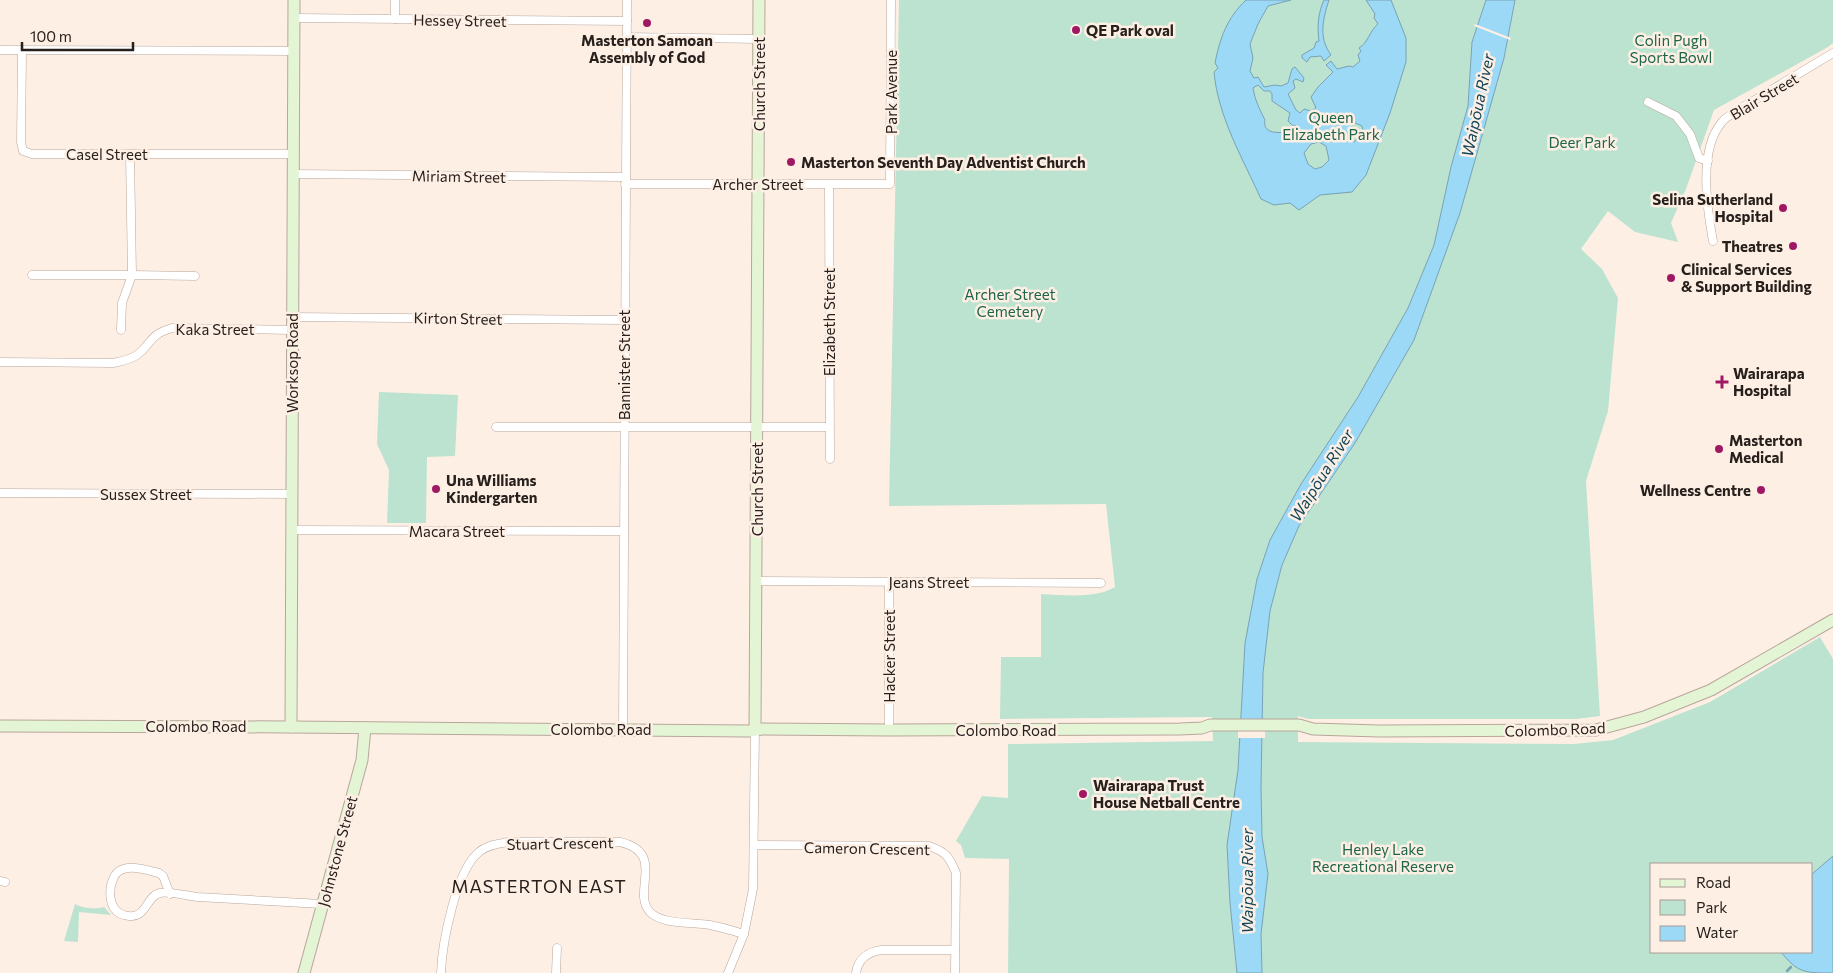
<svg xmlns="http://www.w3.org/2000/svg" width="1833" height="973" font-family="Commissioner,sans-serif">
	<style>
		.green { fill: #bce3cf; fill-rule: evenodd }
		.water { fill: #9bd9f6; stroke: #78a2b5; fill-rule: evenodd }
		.pier { fill: #feefe5 }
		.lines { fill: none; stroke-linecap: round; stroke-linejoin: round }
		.stream { stroke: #78a2b5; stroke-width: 2.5 }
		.street-casing { stroke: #b8a69a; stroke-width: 9 }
		.secondary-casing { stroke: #b8a69a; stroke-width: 13 }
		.street { stroke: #fff; stroke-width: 8 }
		.secondary { stroke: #e3f5d5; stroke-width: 11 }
		.poi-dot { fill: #a01864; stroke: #feefe5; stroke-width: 2 }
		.labels { text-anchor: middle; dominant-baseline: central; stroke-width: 5; stroke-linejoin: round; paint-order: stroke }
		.street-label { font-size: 15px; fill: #27201c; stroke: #feefe5 }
		.poi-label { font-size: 15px; font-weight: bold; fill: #27201c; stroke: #feefe5; text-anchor: start }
		.park-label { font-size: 15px; fill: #1d654a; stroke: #feefe5 }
		.water-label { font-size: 16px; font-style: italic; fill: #14475b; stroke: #feefe5 }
		.quarter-label { font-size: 18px; letter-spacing: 1px; fill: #27201c; stroke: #feefe5 }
	</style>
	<rect width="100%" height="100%" fill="#feefe5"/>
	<g class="green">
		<path d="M899 0H1486L1472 42 1468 106 1451 167 1434 245 1408 308 1358 397 1301 484 1270 540 1257 579 1245 643 1238 770 1227 845 1230 903 1237 973H1008L1009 859 965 858 961 845 956 841 982 796 1008 798V744L1213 741 1212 717 1000 719 1001 657H1041V594C1065 595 1094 599 1115 587L1106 504 889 506Z"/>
		<path d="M1515 0H1833V43L1828 47 1714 110 1686 189 1671 223 1678 242 1635 232 1608 211 1581 249 1602 269 1618 298 1608 411 1586 481 1600 716 1576 719H1308L1298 716V742L1574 744 1613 740 1710 702 1820 637 1833 659V973H1262L1261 934 1268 874 1262 837 1261 787 1263 673 1270 611 1282 565 1299 526 1355 443 1414 340 1504 58ZM1652 864H1812V952H1652Z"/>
		<path d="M379 392 458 395 455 456 427 457 426 523H387L389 470 377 444Z"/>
		<path d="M75 904C82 908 95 910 104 907L111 915 79 912 78 942 64 941Z"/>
	</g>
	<g class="water">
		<path d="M1246 0H1291L1268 6 1258 24 1250 44 1253 58 1250 71 1254 78 1258 77 1264 87 1275 85 1281 86 1288 83 1292 69 1295 67 1304 78 1303 82 1296 79 1293 81 1295 88 1288 94 1296 110 1300 113 1304 109 1311 111 1316 108 1311 97 1318 87 1333 72 1326 65 1331 61 1337 69 1349 66 1353 67 1360 61 1358 55 1361 51 1359 48C1368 43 1370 30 1378 24L1374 18 1375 14 1366 0H1391L1406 38V62L1390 113 1366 175 1352 192 1320 195 1299 210 1290 203 1274 205 1261 199C1243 159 1218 117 1214 72L1218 68 1215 63C1220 38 1227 18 1246 0ZM1258 85 1264 91H1270L1272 94V101L1290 113 1288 121 1292 125 1296 126 1297 130C1290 132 1272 135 1267 129 1263 125 1266 121 1264 118 1259 108 1255 100 1253 88ZM1355 123 1362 126 1363 132 1354 142 1350 140 1347 132ZM1319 142 1326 146 1329 160 1322 167 1315 169 1308 164 1304 153 1311 144Z"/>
		<path d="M1324 0H1329C1323 19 1318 37 1331 55L1324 61 1321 56 1310 57 1307 62 1302 58V55L1314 48 1316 42 1319 41C1317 27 1318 13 1324 0Z"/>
		<path d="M1486 0H1515L1504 58 1460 213 1414 340 1355 443 1299 526 1282 565 1270 611 1263 673 1261 787 1262 837 1268 874 1261 934 1262 973H1237L1230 903 1227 845 1238 770 1245 643 1257 579 1270 540 1301 484 1358 397 1408 308 1434 245 1451 167 1468 106 1472 42Z"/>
		<path d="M1833 856V973C1804 973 1798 973 1781 952H1812V874Z"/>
	</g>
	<g class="pier">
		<path d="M1475 24 1511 38 1510 40 1474 26Z"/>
		<rect x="1238" y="720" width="27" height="18"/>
	</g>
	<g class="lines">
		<path class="stream" d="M1787 971 1791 967"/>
		<g class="street-casing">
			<g id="street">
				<path d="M395 0V19"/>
				<path d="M294 18 627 21"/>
				<path d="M627 37 759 39"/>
				<path d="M0 50 294 51"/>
				<path d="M22 50 21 142 23 151 32 154H293"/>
				<path d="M1648 102 1676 116 1690 134 1699 158 1708 161"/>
				<path d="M293 174 625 177"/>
				<path d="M625 184H890L891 0"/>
				<path d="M829 185 830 459"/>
				<path d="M1713 241C1707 208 1698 150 1722 122 1726 117 1732 114 1738 110L1833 53"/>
				<path d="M32 275H132L130 154"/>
				<path d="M292 317 624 320"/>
				<path d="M121 330 122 303 132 275 195 276"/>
				<path d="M0 362 113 363C122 361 129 360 137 355 153 343 148 335 172 328L292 330"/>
				<path d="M496 427H829"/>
				<path d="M0 493 292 494"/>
				<path d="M291 530 623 531"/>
				<path d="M757 581 1101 583"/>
				<path d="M623 729 627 0"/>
				<path d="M889 730V582"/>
				<path d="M755 845 929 846C946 852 949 856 956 873L955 973"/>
				<path d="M0 881 5 882"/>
				<path d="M170 894 163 876 159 873C146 870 122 861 114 877 108 889 108 911 124 915 147 922 145 896 160 893 169 891 187 896 198 897 239 899 281 902 323 904"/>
				<path d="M441 973C442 944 456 870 479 852 487 845 498 844 508 842H620C667 853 631 892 650 912 662 925 694 922 710 925 721 927 733 931 744 934"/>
				<path d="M556 973 557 948"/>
				<path d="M728 973 744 934 753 889 755 730"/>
				<path d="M856 973C858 959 868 952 881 950H955"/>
			</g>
		</g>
		<g class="secondary-casing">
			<g id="secondary">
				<path d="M0 726 291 727 749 731 762 729 889 730 1180 729 1202 728 1210 725H1299L1313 729 1379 731 1596 730 1644 717 1711 690 1833 620"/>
				<path d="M291 727 294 0"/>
				<path d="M755 730 759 0"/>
				<path d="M304 973 362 760 365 728"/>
			</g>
		</g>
		<use href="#street" class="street"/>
		<use href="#secondary" class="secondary"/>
	</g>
	<g class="poi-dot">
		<circle cx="647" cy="23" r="5"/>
		<circle cx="1076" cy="30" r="5"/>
		<circle cx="791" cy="162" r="5"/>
		<circle cx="1783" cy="208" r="5"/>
		<circle cx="1793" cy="246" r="5"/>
		<circle cx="1671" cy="278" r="5"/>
		<path d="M1719.5 374.5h5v5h5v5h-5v5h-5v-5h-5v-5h5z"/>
		<circle cx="1719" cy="449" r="5"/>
		<circle cx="436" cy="489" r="5"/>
		<circle cx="1761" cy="490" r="5"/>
		<circle cx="1083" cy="794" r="5"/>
	</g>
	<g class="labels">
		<g class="street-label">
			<text transform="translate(460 20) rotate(1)">Hessey Street</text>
			<text transform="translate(759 84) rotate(-90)">Church Street</text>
			<text transform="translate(891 92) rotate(-90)">Park Avenue</text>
			<text transform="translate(1764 96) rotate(-31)">Blair Street</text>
			<text x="107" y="154">Casel Street</text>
			<text transform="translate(459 176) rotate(1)">Miriam Street</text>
			<text x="758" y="184">Archer Street</text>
			<text transform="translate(458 318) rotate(1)">Kirton Street</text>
			<text transform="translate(829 322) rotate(-90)">Elizabeth Street</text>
			<text x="215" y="329">Kaka Street</text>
			<text transform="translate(292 363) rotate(-90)">Worksop Road</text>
			<text transform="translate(624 365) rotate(-90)">Bannister Street</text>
			<text transform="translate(757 489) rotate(-90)">Church Street</text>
			<text x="146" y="494">Sussex Street</text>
			<text x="457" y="531">Macara Street</text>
			<text x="929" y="582">Jeans Street</text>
			<text transform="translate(889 656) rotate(-90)">Hacker Street</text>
			<text x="196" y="726">Colombo Road</text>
			<text x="601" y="729">Colombo Road</text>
			<text transform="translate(1555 729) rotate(-2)">Colombo Road</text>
			<text x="1006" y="730">Colombo Road</text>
			<text transform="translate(560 843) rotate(-1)">Stuart Crescent</text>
			<text transform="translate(867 848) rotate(1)">Cameron Crescent</text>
			<text transform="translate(337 851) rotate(-75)">Johnstone Street</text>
		</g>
		<g class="poi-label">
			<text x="1086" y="30">QE Park oval</text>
			<text x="647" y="40" text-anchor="middle">Masterton Samoan<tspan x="647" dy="17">Assembly of God</tspan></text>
			<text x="801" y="162">Masterton Seventh Day Adventist Church</text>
			<text x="1773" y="199" text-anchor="end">Selina Sutherland<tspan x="1773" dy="17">Hospital</tspan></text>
			<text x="1783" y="246" text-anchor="end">Theatres</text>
			<text x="1681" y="269">Clinical Services<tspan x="1681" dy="17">&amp; Support Building</tspan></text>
			<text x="1733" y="373">Wairarapa<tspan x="1733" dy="17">Hospital</tspan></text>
			<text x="1729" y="440">Masterton<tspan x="1729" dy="17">Medical</tspan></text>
			<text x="446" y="480">Una Williams<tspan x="446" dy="17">Kindergarten</tspan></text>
			<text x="1751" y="490" text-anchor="end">Wellness Centre</text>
			<text x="1093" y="785">Wairarapa Trust<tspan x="1093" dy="17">House Netball Centre</tspan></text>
		</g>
		<g class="park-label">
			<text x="1671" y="40">Colin Pugh<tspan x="1671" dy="17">Sports Bowl</tspan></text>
			<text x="1331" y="117">Queen<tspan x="1331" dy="17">Elizabeth Park</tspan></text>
			<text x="1582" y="142">Deer Park</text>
			<text x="1010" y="294">Archer Street<tspan x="1010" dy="17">Cemetery</tspan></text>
			<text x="1383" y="849">Henley Lake<tspan x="1383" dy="17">Recreational Reserve</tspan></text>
		</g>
		<g class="water-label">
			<text transform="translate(1477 105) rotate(-78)">Waipōua River</text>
			<text transform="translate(1321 475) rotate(-58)">Waipōua River</text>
			<text transform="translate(1246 881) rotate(-90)">Waipōua River</text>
		</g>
		<g class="quarter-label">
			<text x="539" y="886">MASTERTON EAST</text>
		</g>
	</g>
	<rect x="1650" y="863" width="162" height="90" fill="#feefe5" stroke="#a89c95"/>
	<rect x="1660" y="879" width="25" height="8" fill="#e3f5d5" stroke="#a89c95"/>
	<text x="1696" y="888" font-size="15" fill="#27201c">Road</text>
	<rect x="1660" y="900" width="25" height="15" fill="#bce3cf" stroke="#a89c95"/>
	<text x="1696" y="913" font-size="15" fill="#27201c">Park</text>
	<rect x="1660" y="926" width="25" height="15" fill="#9bd9f6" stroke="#a89c95"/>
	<text x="1696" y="938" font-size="15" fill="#27201c">Water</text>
	<path d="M22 42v8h111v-8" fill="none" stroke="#27201c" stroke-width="2.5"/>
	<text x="30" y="42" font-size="15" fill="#27201c" stroke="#feefe5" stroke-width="4" paint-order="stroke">100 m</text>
</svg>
